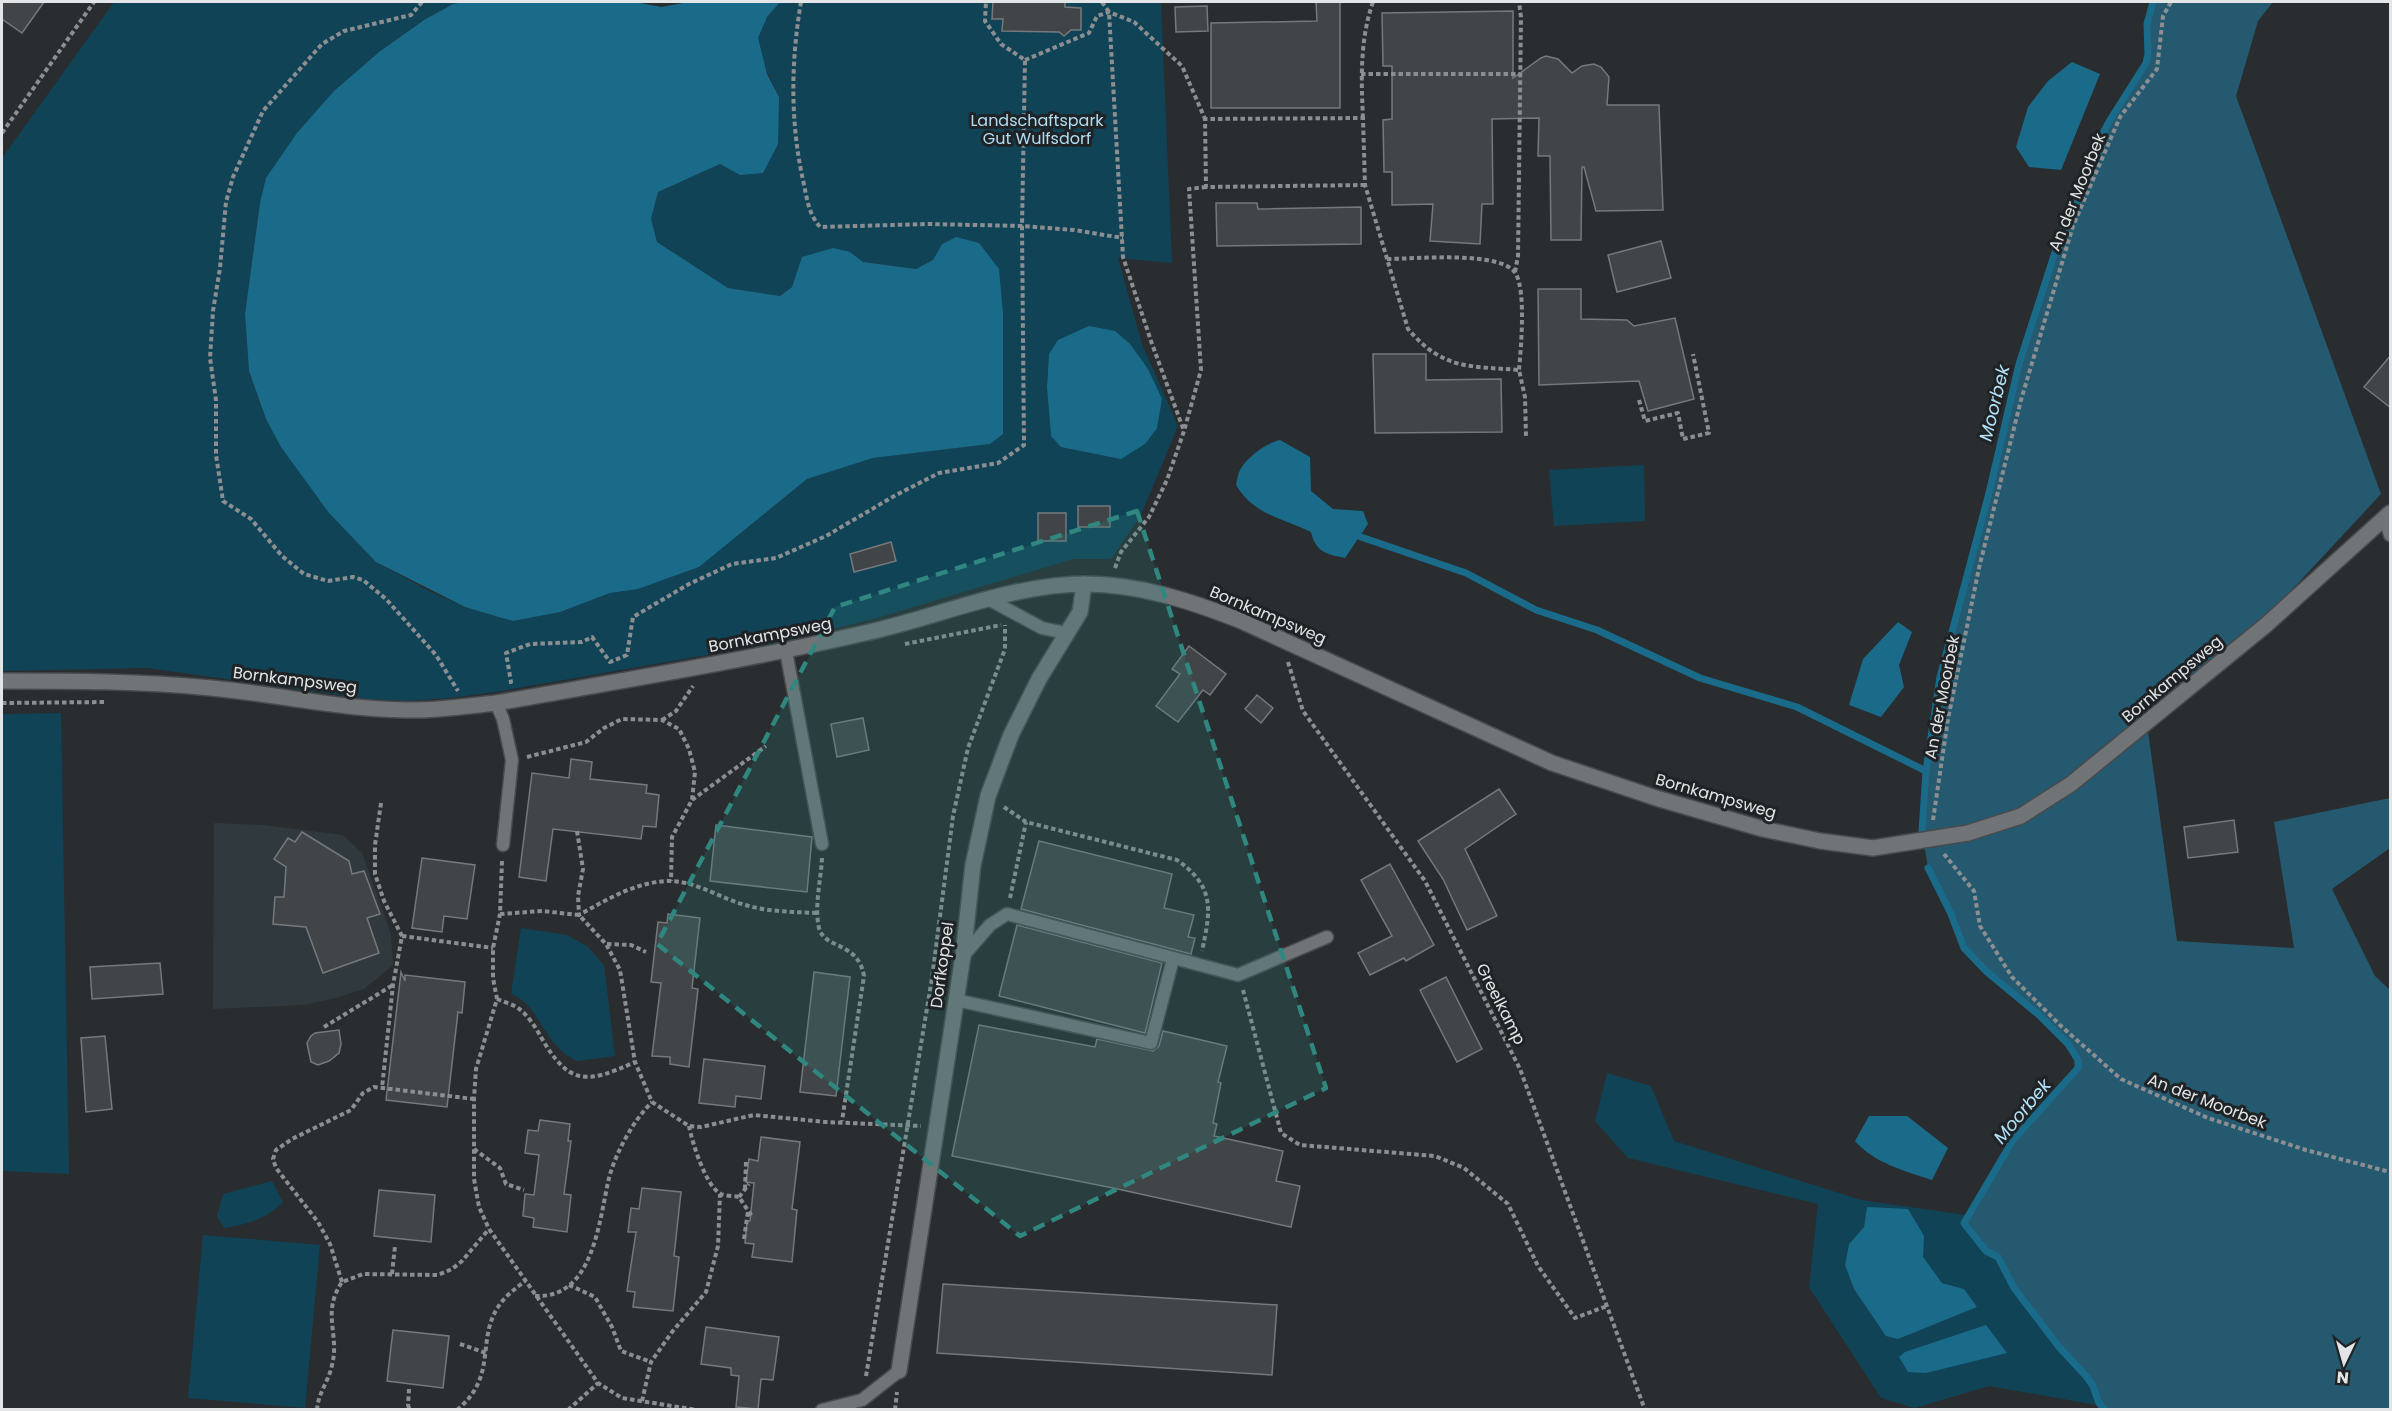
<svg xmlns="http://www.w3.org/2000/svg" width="2392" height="1411" font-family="Poppins,sans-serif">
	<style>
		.built { fill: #303a3e }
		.green { fill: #114357; fill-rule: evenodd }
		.forest { fill: #24596f }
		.water { fill: #1a6b8a }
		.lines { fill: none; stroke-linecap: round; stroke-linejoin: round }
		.stream { stroke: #1a6b8a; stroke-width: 7 }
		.building { fill: #424547; stroke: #75797c; stroke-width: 1.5 }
		.lane-casing { stroke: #484b4d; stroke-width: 15 }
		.street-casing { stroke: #484b4d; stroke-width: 18 }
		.path { stroke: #8c8f91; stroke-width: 4; stroke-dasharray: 4.5 3; stroke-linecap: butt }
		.lane { stroke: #707477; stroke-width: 12 }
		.street { stroke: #707477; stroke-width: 15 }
		.marked { fill: #2f8780; fill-opacity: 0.2; stroke: #2f8780; stroke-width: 4.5; stroke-dasharray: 12 8; stroke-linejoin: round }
		.labels { text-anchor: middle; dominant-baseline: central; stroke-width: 6; stroke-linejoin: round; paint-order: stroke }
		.park-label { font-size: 16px; fill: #b1def4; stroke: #202325 }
		.street-label { font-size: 16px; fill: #e3e5e6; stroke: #202325 }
		.water-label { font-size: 18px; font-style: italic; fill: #b3e1f7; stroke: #202325 }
	</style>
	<rect width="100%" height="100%" fill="#292d2f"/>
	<path class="built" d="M214 823 263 825 343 835 362 853 391 934 393 965 364 989 332 999 304 1005 213 1009Z"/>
	<g class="green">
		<path d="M114 2H464L453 4 424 20 379 52 334 91 260 203 245 314 249 371 266 419 329 513 376 562 429 591 465 607 513 621 560 612 610 593 638 589 699 567 807 479 873 458 990 444 942 244 933 260 916 269 863 262 850 252 802 257 792 287 780 296 728 288 657 242 651 219 658 192 720 164 740 175 779 97C773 84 757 54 758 39 758 25 772 11 780 2H1161L1172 263 1118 258 1142 344 1178 426 1141 515 1111 559H1073L877 618 781 642 495 692 450 698 405 701 368 699 147 668 2 671V158ZM1049 354 1148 369 1161 399 1157 428 1051 436 1047 387Z"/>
		<path d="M1644 465 1645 521 1554 526 1549 470Z"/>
		<path d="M61 713 69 1174 2 1171V714Z"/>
		<path d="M521 928 567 935 587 946 604 965 615 1056 577 1061C572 1058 565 1055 561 1050 541 1033 537 1004 511 994Z"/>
		<path d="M1607 1073 1651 1086 1674 1141 1861 1200 1966 1215 1963 1220 1965 1226 1986 1251 1998 1257 2014 1288 2059 1347 2086 1376 2102 1406 1989 1386 1915 1408 1881 1398 1809 1287 1818 1204 1628 1158 1595 1121ZM1867 1208 1924 1236 1922 1257 1942 1283 1964 1289 1866 1305 1854 1289 1845 1265 1849 1244 1864 1227Z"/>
		<path d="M272 1181 283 1202C267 1219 248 1224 224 1228L217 1216 223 1194Z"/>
		<path d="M203 1235 320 1245 305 1408 188 1398Z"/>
	</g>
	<path class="forest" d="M2153 2H2273L2258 21 2236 96 2381 494 2239 647 2147 724 2177 941 2294 948 2274 822 2390 798V848L2332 889 2375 976 2390 990V1409H2103L2093 1386 2035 1317 2014 1288 1998 1257 1986 1251 1964 1223 2013 1140 2080 1064 2068 1044 2040 1015 1987 972 1964 948 1951 914 1928 868 1922 832 1924 801 1931 736 1940 677 1989 493 2019 364 2038 302 2059 240 2077 199 2090 157 2110 120 2146 63 2148 54 2147 24Z"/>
	<g class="water">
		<path d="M464 2H635L661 7 689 2H780L767 17 758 38 767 74 779 97 778 144 763 173 740 175 720 164 658 192 651 219 657 242 728 288 780 296 792 287 802 257 833 248 850 252 863 262 916 269 933 260 942 244 956 237 979 243 999 269 1003 314V434L990 444 873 458 807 479 699 567 638 589 610 593 560 612 513 621 465 607 376 562 329 513 281 447 266 419 249 371 245 314 260 203 266 178 297 133 334 91 379 52 424 20 453 4Z"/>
		<path d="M2072 62 2100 74 2061 170 2029 167 2016 147 2028 107 2048 81Z"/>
		<path d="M1089 326 1115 331 1130 344 1148 369 1162 399 1157 428 1145 444 1121 459 1061 447 1051 436 1047 387 1049 354 1058 340Z"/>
		<path d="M1280 440 1310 457 1311 491 1333 509 1363 511 1368 524 1345 558C1327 554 1316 553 1311 532 1282 518 1254 515 1236 485 1237 480 1238 474 1240 470 1247 457 1266 443 1280 440Z"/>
		<path d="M1898 622 1912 632 1899 665 1904 687 1881 717 1849 705 1863 659Z"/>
		<path d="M1869 1116H1907L1948 1148 1932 1180C1905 1171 1874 1163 1855 1141Z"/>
		<path d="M1867 1207 1908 1209 1924 1236 1923 1257 1942 1283 1964 1289 1977 1307 1898 1339 1886 1336 1854 1289 1845 1265 1849 1244 1864 1227Z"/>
		<path d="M1986 1325 2007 1353 1926 1373 1908 1372 1899 1357 1905 1352Z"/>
	</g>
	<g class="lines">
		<g class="stream">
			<path d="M1361 537 1466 573 1536 610 1597 630 1700 678 1797 707 1926 771"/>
			<path d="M1922 832 1926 771 1940 677 1989 493 2019 364 2059 240 2077 199 2090 157 2110 120 2146 63 2148 54 2147 24 2153 2"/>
			<path d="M1928 868 1951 914 1964 948 1987 972 2039 1015 2068 1044 2078 1060V1068L2013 1140 1964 1223 1986 1251 1998 1257 2014 1288 2059 1347 2086 1376 2093 1386 2099 1403 2105 1410"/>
		</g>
	</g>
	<g class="building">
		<path d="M2 2H44L22 33 2 19Z"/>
		<path d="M993 2H1065V7L1081 8V30H1071L1064 36 1059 32 1002 31 1003 19H992Z"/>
		<path d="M1316 2H1340V108H1211V23L1317 21Z"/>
		<path d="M1207 6 1208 31 1176 32 1175 7Z"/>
		<path d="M1513 11V78L1541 58 1546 56 1558 59 1572 73 1582 66 1594 64 1601 67 1609 77 1607 105H1659L1663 210 1596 211 1584 167H1582L1581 240H1551L1550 156H1538L1539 118 1492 119 1493 204H1482L1480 244 1430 241 1433 204 1392 205V172H1384L1383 120 1392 119V66H1383L1382 13Z"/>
		<path d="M1216 203H1257L1258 209 1361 207V244L1217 246Z"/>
		<path d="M1661 241 1671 278 1617 292 1608 255Z"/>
		<path d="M1538 289H1581V319L1627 320 1634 326 1675 318 1694 399 1648 411 1639 381 1539 385Z"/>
		<path d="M1373 354H1426V380L1501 379 1502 432 1375 433Z"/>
		<path d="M2391 355V408L2364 387Z"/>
		<rect x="1078" y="506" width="32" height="21"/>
		<rect x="1038" y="513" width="28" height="28"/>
		<path d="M891 542 896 561 854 572 850 554Z"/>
		<path d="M1189 646 1226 674 1210 695 1203 690 1178 722 1156 706 1180 674 1172 669Z"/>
		<path d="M1257 695 1273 708 1261 723 1245 709Z"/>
		<path d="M863 718 869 750 837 757 831 724Z"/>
		<path d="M571 759 592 762 590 779 647 785 646 793 659 795 656 827 643 826 641 839 553 829 546 881 519 877 532 773 569 778Z"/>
		<path d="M1499 789 1516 814 1465 849 1497 916 1467 930 1443 879 1418 841Z"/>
		<path d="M2234 820 2238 852 2188 858 2184 827Z"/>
		<path d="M716 825 812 837 807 892 710 881Z"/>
		<path d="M302 832 349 861 352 874 364 871 380 914 367 918 379 953 323 973 306 927 273 924 275 897H284L286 867 274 859 288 838 295 842Z"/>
		<path d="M1039 841 1172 874 1164 908 1194 915 1188 937 1195 938 1191 954 1021 909Z"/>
		<path d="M422 858 475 865 467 919 444 916 442 932 412 928Z"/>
		<path d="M1390 864 1434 945 1406 961 1404 958 1370 975 1358 953 1392 936 1361 880Z"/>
		<path d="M668 914 700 918 692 988 698 989 689 1067 670 1064V1057L652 1056 661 983 651 982 658 922 667 923Z"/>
		<path d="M1017 925 1162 963 1145 1033 999 996Z"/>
		<path d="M160 963 163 994 92 999 90 967Z"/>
		<path d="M401 972 405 981V975L465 982 462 1013 458 1012 447 1107 386 1100Z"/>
		<path d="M814 972 850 977 836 1096 800 1092Z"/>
		<path d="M1446 977 1482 1049 1457 1062 1420 990Z"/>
		<path d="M979 1025 1095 1047 1097 1039 1153 1051 1159 1046 1163 1031 1227 1046 1218 1082 1221 1083 1213 1123 1217 1124 1214 1136 1283 1151 1276 1181 1300 1186 1291 1227 1113 1188 952 1156Z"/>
		<path d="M339 1030 341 1044 339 1053 329 1061 318 1065 311 1062 307 1043 311 1036 315 1033Z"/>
		<path d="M105 1036 112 1109 86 1112 81 1038Z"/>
		<path d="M704 1059 765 1066 761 1099 736 1096 735 1107 699 1103Z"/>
		<path d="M540 1120 570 1124 568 1141H571L564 1194 571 1195 567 1232 533 1227 534 1218 523 1216 525 1194 534 1195 539 1155 525 1153 528 1130 538 1131Z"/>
		<path d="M761 1137 800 1142 792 1209 797 1210 792 1262 752 1257 754 1244 745 1243 747 1221H750L754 1183 746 1182 749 1159 758 1161Z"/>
		<path d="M642 1188 681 1192 674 1256 679 1257 673 1311 633 1307 635 1292 627 1291 636 1232H628L631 1208 639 1209Z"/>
		<path d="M379 1190 435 1195 431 1242 374 1236Z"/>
		<path d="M943 1284 1277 1305 1272 1375 937 1353Z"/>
		<path d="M706 1327 779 1337 773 1380 761 1379 758 1409 736 1407 739 1376 731 1375V1368L701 1364Z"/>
		<path d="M393 1330 449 1336 443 1388 387 1381Z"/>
	</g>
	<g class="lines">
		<g class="lane-casing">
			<g id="lane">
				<path d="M2385 519 2390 535"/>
				<path d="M990 600 1042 628 1066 633"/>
				<path d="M786 651 822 844"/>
				<path d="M496 703 503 719 512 760 503 845"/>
				<path d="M963 956 990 925 1007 914 1238 975 1327 937"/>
				<path d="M956 1000 1151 1043 1173 959"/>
				<path d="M822 1410 862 1400 899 1371"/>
			</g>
		</g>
		<g class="street-casing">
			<g id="street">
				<path d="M2 681C71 681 141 681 211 688 275 694 340 709 405 710 436 711 466 706 496 703 619 681 743 661 865 633 938 617 1011 584 1086 584 1139 584 1190 601 1239 620L1552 763 1656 798 1763 829 1820 841 1873 848 1968 833 2021 816 2071 784 2266 625 2390 513"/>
				<path d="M899 1371 963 956 973 865 988 796 1011 735 1039 679 1080 612 1084 584"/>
			</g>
		</g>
		<g class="path">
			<path d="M422 2 411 15 344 31 322 44 263 111 233 177 226 202 220 268 213 311 210 358 216 400V455L223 501 251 519 282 556 304 574 328 581 353 577 363 580 386 599 436 655 458 691"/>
			<path d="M801 2C791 60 790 122 803 180 807 198 808 213 820 227L929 224 1022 226 1074 230 1123 238"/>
			<path d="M1102 2 1109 12 1123 257 1151 341 1184 431"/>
			<path d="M1025 60 1089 33 1097 16 1109 12 1134 22 1182 66 1205 119"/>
			<path d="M1361 74H1520"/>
			<path d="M1363 118C1361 78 1360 39 1373 2"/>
			<path d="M2 133 94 2"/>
			<path d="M1365 185 1206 187 1205 119 1363 118 1365 185 1408 329C1443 370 1469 366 1519 370L1525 397 1526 436"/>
			<path d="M1387 259C1414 259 1503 250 1516 274 1526 293 1521 347 1519 370"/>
			<path d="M1515 272 1518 256 1521 17 1519 2"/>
			<path d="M1639 400 1645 421 1678 413 1683 439 1709 433 1693 354"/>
			<path d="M1115 568 1121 552 1149 517 1167 480 1184 431 1201 370 1189 189 1206 187"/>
			<path d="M905 644 1001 625"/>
			<path d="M1288 662 1303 711 1425 881 1520 1069 1645 1410"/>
			<path d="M509 682H511L506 653 530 644 582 642 592 637 610 662 627 655 633 617 689 584 732 564 776 558 826 536 896 495 939 473 998 463 1024 445 1022 226 1025 60 1001 44 985 21 986 2"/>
			<path d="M2 703 106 702"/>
			<path d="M662 720 676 711 693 686"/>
			<path d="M527 757 586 742 604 728 622 719 662 720 679 729 689 749 695 772 692 800 672 837 671 881"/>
			<path d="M692 800 766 746"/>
			<path d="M381 803 375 845V874L384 901 402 936 393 985 382 1088"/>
			<path d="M1004 807 1026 822 1177 860C1215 887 1211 909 1202 951"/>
			<path d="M1933 820 1948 719 1979 568 2021 400 2073 226 2120 117 2157 69 2163 16 2171 2"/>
			<path d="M577 831 583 869 578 896 579 915C608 899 635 882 669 881 697 881 723 900 749 906 771 912 795 912 818 913"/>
			<path d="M1944 854 1974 891 1980 926 2012 977 2062 1027 2121 1079 2208 1118 2306 1150 2390 1172"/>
			<path d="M822 858C821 880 814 906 819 928 825 950 858 941 864 976L842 1121"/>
			<path d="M502 861 500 914 493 948V978L497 999 476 1069 474 1099V1179L479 1207 489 1229 598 1383 622 1398 697 1410"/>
			<path d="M1010 898 1026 822"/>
			<path d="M500 914 542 911 579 915 606 944 620 970 635 1062 652 1102 689 1126 701 1127 754 1115 825 1122 921 1126"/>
			<path d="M402 936 493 948"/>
			<path d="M607 944 631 945 646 952"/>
			<path d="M1243 990 1281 1133 1300 1145 1435 1156 1464 1168 1508 1204 1538 1266 1575 1318 1607 1306"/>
			<path d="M497 999C504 1002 512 1004 518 1008 527 1014 536 1028 541 1037 569 1086 587 1084 635 1062"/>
			<path d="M324 1027 393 985"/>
			<path d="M689 1126C692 1142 706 1187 721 1194 726 1196 734 1196 739 1197L753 1218"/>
			<path d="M474 1149 500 1168 506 1184 524 1190"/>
			<path d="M745 1189 746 1162"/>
			<path d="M739 1197 749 1184"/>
			<path d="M744 1239 748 1211"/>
			<path d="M392 1274 395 1246"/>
			<path d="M342 1282 330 1244 318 1222 276 1168 273 1159 276 1150 292 1139 351 1110 363 1093 374 1087 474 1099"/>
			<path d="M569 1285 595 1297 612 1327 621 1351 651 1362"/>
			<path d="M535 1296C594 1299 599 1220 609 1178 616 1152 633 1121 652 1102"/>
			<path d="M460 1344 486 1353"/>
			<path d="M866 1376 932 978 953 816 968 748 1005 649V625"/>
			<path d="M409 1389 408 1405 410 1410"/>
			<path d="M642 1401 651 1362 672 1332 706 1292 718 1246 720 1194"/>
			<path d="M317 1410C318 1393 329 1381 332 1365 340 1334 321 1313 342 1282L363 1274 438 1275 452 1269 462 1261 489 1229"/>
			<path d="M457 1410C498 1376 476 1341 498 1307 504 1297 515 1289 525 1281"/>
			<path d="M568 1410 598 1383"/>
			<path d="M895 1410 897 1392"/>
		</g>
		<use href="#lane" class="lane"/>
		<use href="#street" class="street"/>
	</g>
	<path class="marked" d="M1137 511 1326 1088 1020 1236 657 944 835 607Z"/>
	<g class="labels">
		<g class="park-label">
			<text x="1037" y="120">Landschaftspark<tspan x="1037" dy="18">Gut Wulfsdorf</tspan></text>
		</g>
		<g class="street-label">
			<text transform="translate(2077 192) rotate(-68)">An der Moorbek</text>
			<text transform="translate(1268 615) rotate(23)">Bornkampsweg</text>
			<text transform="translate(770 635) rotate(-11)">Bornkampsweg</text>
			<text transform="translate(2172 679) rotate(-40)">Bornkampsweg</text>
			<text transform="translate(295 680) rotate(7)">Bornkampsweg</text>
			<text transform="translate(1942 697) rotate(-79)">An der Moorbek</text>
			<text transform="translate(1716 796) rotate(16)">Bornkampsweg</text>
			<text transform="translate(942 965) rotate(-82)">Dorfkoppel</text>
			<text transform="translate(1501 1004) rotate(63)">Greelkamp</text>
			<text transform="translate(2207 1101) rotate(21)">An der Moorbek</text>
		</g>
		<g class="water-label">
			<text transform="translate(1994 403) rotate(-76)">Moorbek</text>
			<text transform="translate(2022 1111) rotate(-50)">Moorbek</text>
		</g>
	</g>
	<rect width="2392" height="1411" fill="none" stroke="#e3e5e6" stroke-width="6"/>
	<g transform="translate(2344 1363) rotate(185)" stroke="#202325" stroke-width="4.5" paint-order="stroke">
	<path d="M0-4.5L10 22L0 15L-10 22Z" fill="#e3e5e6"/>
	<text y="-9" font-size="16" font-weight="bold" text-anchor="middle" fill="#e3e5e6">N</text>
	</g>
</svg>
